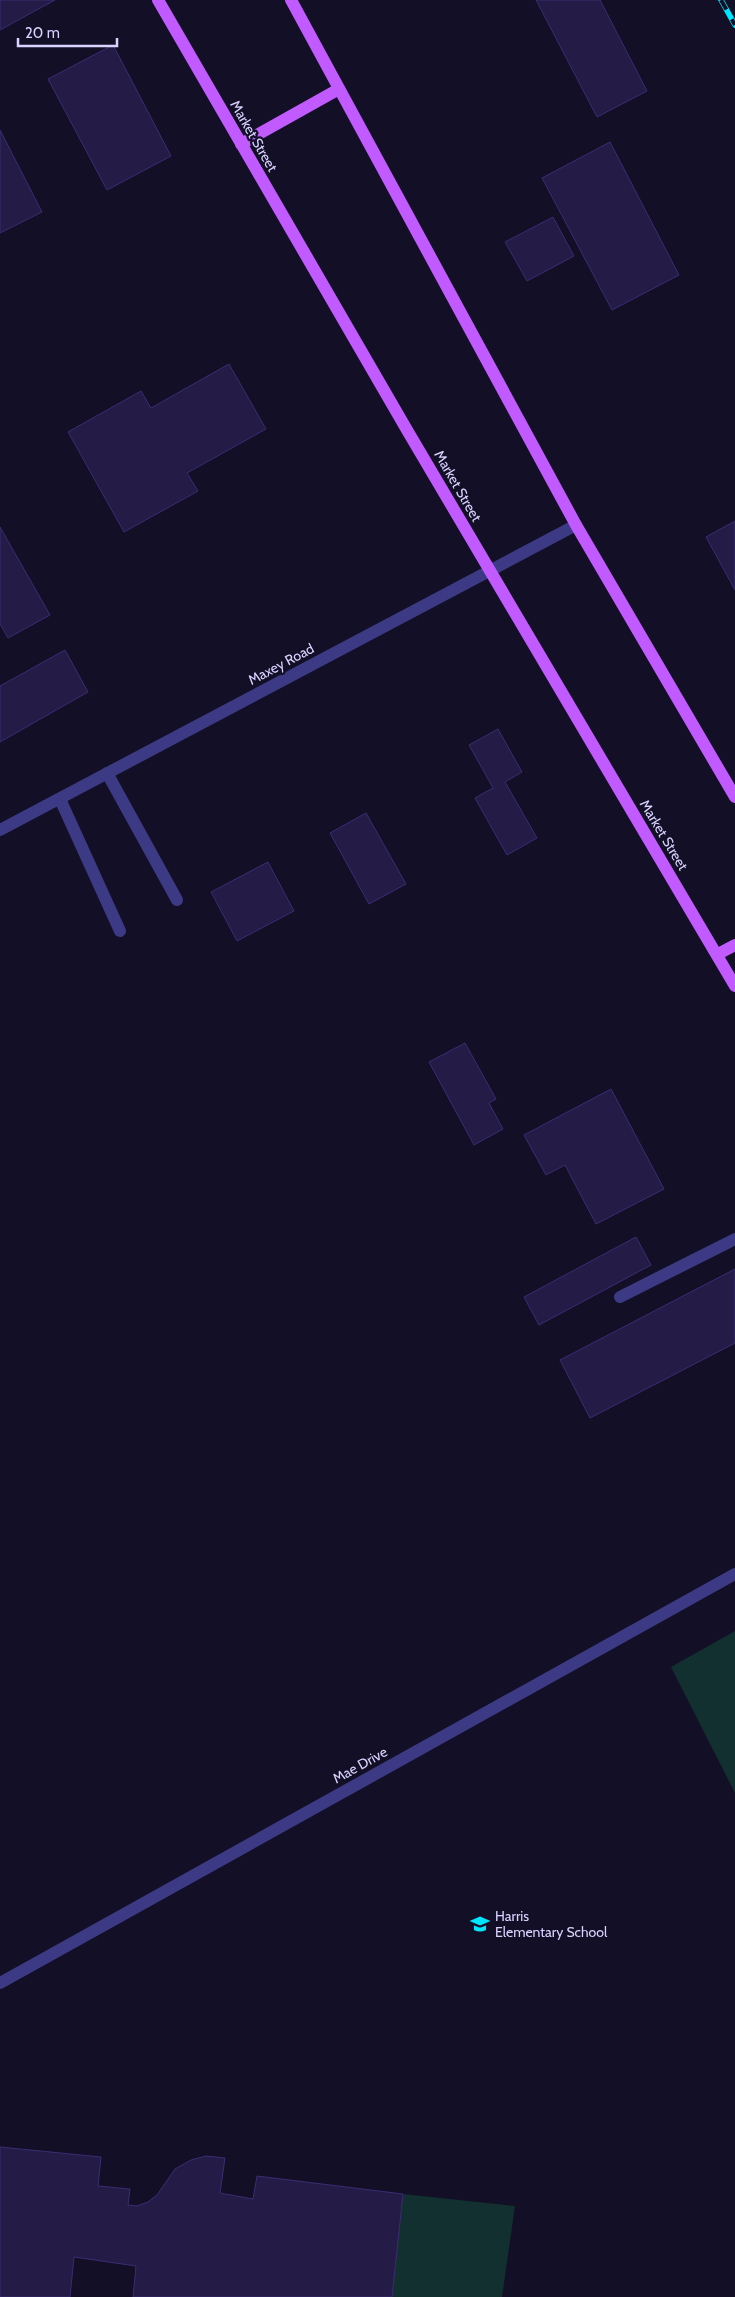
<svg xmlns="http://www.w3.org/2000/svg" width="735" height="2297" font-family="Cabin,sans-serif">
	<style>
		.green { fill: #12302f }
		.building { fill: #241b47; stroke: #3b2d73 }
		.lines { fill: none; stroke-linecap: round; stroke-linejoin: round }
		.minor { stroke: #3d3a85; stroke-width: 12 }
		.major { stroke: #c25bff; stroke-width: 12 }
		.rail-casing { stroke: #00e5ff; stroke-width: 5.5 }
		.rail { stroke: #130f26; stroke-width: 4; stroke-dasharray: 11; stroke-linecap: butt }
		.labels { text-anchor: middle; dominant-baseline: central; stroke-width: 4.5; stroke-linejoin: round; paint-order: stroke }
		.street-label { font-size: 14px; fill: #d9d4ff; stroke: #130f26 }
		.poi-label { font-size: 14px; fill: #d9d4ff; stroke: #130f26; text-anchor: start }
	</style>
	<rect width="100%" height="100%" fill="#130f26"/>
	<g class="green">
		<path d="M735 1631V1793L671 1667Z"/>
		<path d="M403 2194 515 2206 502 2297H392Z"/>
	</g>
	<g class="building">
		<path d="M0 0H55L0 30Z"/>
		<path d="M536 0H600L647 91 597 117Z"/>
		<path d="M113 45 171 156 107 190 48 79Z"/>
		<path d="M0 130 42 212 0 233Z"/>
		<path d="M610 142 679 275 612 310 542 178Z"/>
		<path d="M553 217 574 256 527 281 505 242Z"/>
		<path d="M229 364 266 429 187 473 198 491 124 532 68 432 141 391 151 408Z"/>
		<path d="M735 521V590L706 537Z"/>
		<path d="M0 527 50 615 8 638 0 624Z"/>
		<path d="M65 650 88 692 0 742V686Z"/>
		<path d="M498 729 522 772 505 782 537 838 507 855 475 798 493 788 469 745Z"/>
		<path d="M366 813 406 884 369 904 330 833Z"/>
		<path d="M268 862 294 911 237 941 211 892Z"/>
		<path d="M465 1043 496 1099 489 1103 503 1129 474 1145 429 1062Z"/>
		<path d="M611 1089 664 1189 596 1224 565 1165 546 1175 524 1135Z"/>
		<path d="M636 1237 651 1265 539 1325 524 1297Z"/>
		<path d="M735 1269V1343L590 1418 560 1360Z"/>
		<path d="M0 2147 101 2157 98 2186 130 2189 128 2205 137 2206 148 2202 157 2195 175 2169 191 2160 206 2156 225 2158 220 2193 253 2199 257 2176 403 2194 392 2297H133L136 2266 74 2257 70 2297H0Z"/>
	</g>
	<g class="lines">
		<g class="minor">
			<path d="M107 773 177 900"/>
			<path d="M60 799 120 931"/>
			<path d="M0 830 576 525"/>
			<path d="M620 1297 735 1239"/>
			<path d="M0 1983 735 1574"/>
		</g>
		<g class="major">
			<path d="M158 0 407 430 735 986"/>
			<path d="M291 0 576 525 735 797"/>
			<path d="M241 144 339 89"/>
			<path d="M718 954 735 945"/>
		</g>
		<g class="rail-casing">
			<path id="rail" d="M721 0 735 25"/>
		</g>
		<use href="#rail" class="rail"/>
	</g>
	<defs>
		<g id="school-bare" transform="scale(1.5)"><path d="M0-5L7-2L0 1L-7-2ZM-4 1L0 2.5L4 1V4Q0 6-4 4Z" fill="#00e5ff" stroke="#130f26" stroke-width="2.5" paint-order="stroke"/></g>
	</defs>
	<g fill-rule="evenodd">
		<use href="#school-bare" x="480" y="1924"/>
	</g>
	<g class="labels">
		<g class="street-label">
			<text transform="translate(254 136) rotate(60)">Market Street</text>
			<text transform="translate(458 486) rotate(60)">Market Street</text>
			<text transform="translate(281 664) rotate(-28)">Maxey Road</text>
			<text transform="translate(664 835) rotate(59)">Market Street</text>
			<text transform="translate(360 1765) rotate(-29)">Mae Drive</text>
		</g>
		<g class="poi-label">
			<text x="495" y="1916">Harris<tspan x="495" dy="16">Elementary School</tspan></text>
		</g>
	</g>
	<path d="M18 38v8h99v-8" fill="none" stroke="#d9d4ff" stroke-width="2.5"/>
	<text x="25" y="38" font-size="15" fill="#d9d4ff" stroke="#130f26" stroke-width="4" paint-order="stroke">20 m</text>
</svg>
